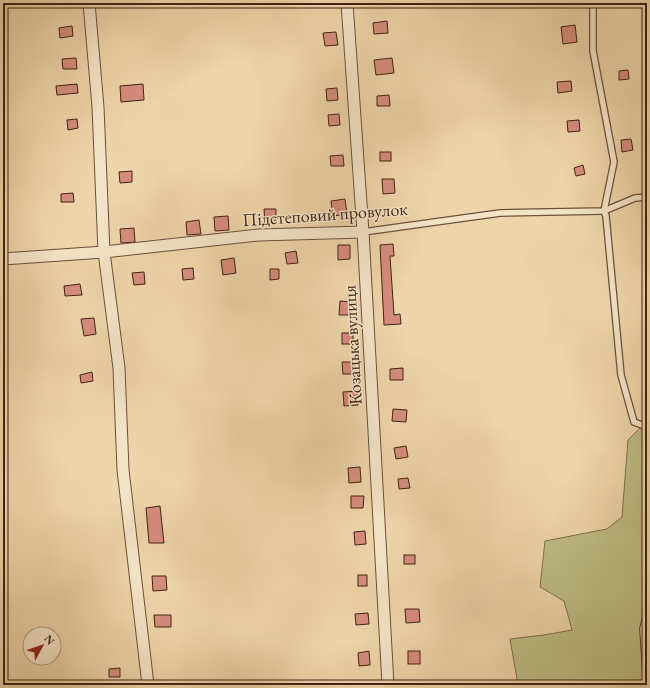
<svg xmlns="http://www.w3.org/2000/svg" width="650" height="688" font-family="'EB Garamond',serif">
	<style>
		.green { fill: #bebc84; stroke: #80704d }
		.building { fill: #d68c7d; stroke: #412316 }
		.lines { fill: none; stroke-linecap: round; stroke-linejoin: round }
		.lane-casing { stroke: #6c503b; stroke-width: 8 }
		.street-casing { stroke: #6c503b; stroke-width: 13 }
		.lane { stroke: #f4e4c7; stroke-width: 5.5 }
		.street { stroke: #f4e4c7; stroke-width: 11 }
		.labels { text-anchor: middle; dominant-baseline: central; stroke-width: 3; stroke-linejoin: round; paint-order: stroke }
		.street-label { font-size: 18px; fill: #412316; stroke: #f4e4c7 }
	</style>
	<rect width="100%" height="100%" fill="#eed5a9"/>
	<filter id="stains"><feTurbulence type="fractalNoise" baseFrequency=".005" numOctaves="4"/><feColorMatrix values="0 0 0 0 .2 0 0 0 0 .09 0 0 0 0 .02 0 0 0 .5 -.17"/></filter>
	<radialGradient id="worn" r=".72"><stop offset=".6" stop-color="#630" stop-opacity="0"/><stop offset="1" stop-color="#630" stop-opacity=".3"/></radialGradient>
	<path class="green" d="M647 421V685H518L510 639 544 635 572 630 564 601 540 587 545 541 607 529 622 517 628 440Z"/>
	<g class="building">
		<path d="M387 21 388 33 374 34 373 23Z"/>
		<path d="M575 25 577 42 563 44 561 27Z"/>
		<path d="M72 26 73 36 60 38 59 28Z"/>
		<path d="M336 32 338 45 325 46 323 33Z"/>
		<path d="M76 58 77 69H63L62 59Z"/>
		<path d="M392 58 394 73 376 75 374 60Z"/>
		<path d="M628 70 629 79 619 80V71Z"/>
		<path d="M571 81 572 91 558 93 557 82Z"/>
		<path d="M77 84 78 93 57 95 56 86Z"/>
		<path d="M143 84 144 100 121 102 120 86Z"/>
		<path d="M337 88 338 100 327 101 326 89Z"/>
		<path d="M389 95 390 106H377V96Z"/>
		<path d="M339 114 340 125 329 126 328 115Z"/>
		<path d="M77 119 78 128 68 130 67 120Z"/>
		<path d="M579 120 580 131 568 132 567 121Z"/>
		<path d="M631 139 633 150 622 152 621 140Z"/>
		<rect x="380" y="152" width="11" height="9"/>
		<path d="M343 155 344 166H331L330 156Z"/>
		<path d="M583 165 585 174 576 176 574 168Z"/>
		<path d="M132 171V182L120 183 119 172Z"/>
		<path d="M382 179H394L395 193 383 194Z"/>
		<path d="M73 193 74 202H61V194Z"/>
		<path d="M345 199 347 214 333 216 331 201Z"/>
		<path d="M264 209H276V223H265Z"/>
		<path d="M228 216 229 230 215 231 214 217Z"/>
		<path d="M199 220 201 234 187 235 186 222Z"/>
		<path d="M134 228 135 242 121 243 120 229Z"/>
		<path d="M393 244 394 256H390L394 315 400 314 401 324 384 325 380 245Z"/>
		<path d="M338 245H350V259L338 260Z"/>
		<path d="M296 251 298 263 287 264 285 253Z"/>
		<path d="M234 258 236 273 223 275 221 260Z"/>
		<path d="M193 268 194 279 183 280 182 269Z"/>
		<path d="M270 269H279V279L270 280Z"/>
		<path d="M144 272 145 284 134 285 132 273Z"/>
		<path d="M80 284 82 295 65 296 64 286Z"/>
		<path d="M340 301 352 302 351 315H339Z"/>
		<path d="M94 318 96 334 84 336 81 319Z"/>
		<rect x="342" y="333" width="11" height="11"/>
		<path d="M342 362H354V374H343Z"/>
		<path d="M403 368V380H390V369Z"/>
		<path d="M92 372 93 381 81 383 80 375Z"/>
		<path d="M357 391 358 405 344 406 343 392Z"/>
		<path d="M393 409 407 410 406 422 392 421Z"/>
		<path d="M406 446 408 457 396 459 394 448Z"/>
		<path d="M360 467 361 482 349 483 348 468Z"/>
		<path d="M408 478 410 488 399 489 398 479Z"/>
		<path d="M351 496H364L363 508H351Z"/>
		<path d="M160 506 164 543H149L146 508Z"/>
		<path d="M365 531 366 544 355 545 354 532Z"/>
		<rect x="404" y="555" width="11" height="9"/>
		<rect x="358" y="575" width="9" height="11"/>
		<path d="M152 576H166L167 590 153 591Z"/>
		<path d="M405 609H419L420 622 406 623Z"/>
		<path d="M368 613 369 624 356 625 355 614Z"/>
		<path d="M154 615H171V627H155Z"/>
		<path d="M369 651 370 665 359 666 358 653Z"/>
		<rect x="408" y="651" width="12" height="13"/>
		<path d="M120 668V677H109V669Z"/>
	</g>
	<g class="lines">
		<g class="lane-casing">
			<g id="lane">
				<path d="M593 3V51L614 162 604 211 606 216 621 375 634 422 647 427"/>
				<path d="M363 232 500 213 604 211 635 198 647 197"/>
				<path d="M647 685 643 629 647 612"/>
			</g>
		</g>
		<g class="street-casing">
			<g id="street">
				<path d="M89 3 98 107 104 252 119 368 123 470 148 685"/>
				<path d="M347 3 363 232 388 685"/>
				<path d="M3 259 104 252 259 235 363 232"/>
			</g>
		</g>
		<use href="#lane" class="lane"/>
		<use href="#street" class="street"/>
	</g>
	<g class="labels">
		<g class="street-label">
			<text transform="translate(325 214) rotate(-4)">Підстеповий провулок</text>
			<text transform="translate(352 345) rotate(-93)">Козацька вулиця</text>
		</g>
	</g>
	<rect width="650" height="688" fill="none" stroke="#eed5a9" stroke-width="16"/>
	<rect x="4" y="4" width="642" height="680" fill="none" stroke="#412316" stroke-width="2"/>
	<rect x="8" y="8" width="634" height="672" fill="none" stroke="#412316"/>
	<g transform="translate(42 646) rotate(50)"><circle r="19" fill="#f4e4c7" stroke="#ac9780"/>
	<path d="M0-3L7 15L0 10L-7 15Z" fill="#8f2418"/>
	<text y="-6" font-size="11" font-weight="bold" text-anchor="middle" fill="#412316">N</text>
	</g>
	<rect width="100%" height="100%" filter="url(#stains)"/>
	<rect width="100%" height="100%" fill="url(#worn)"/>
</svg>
